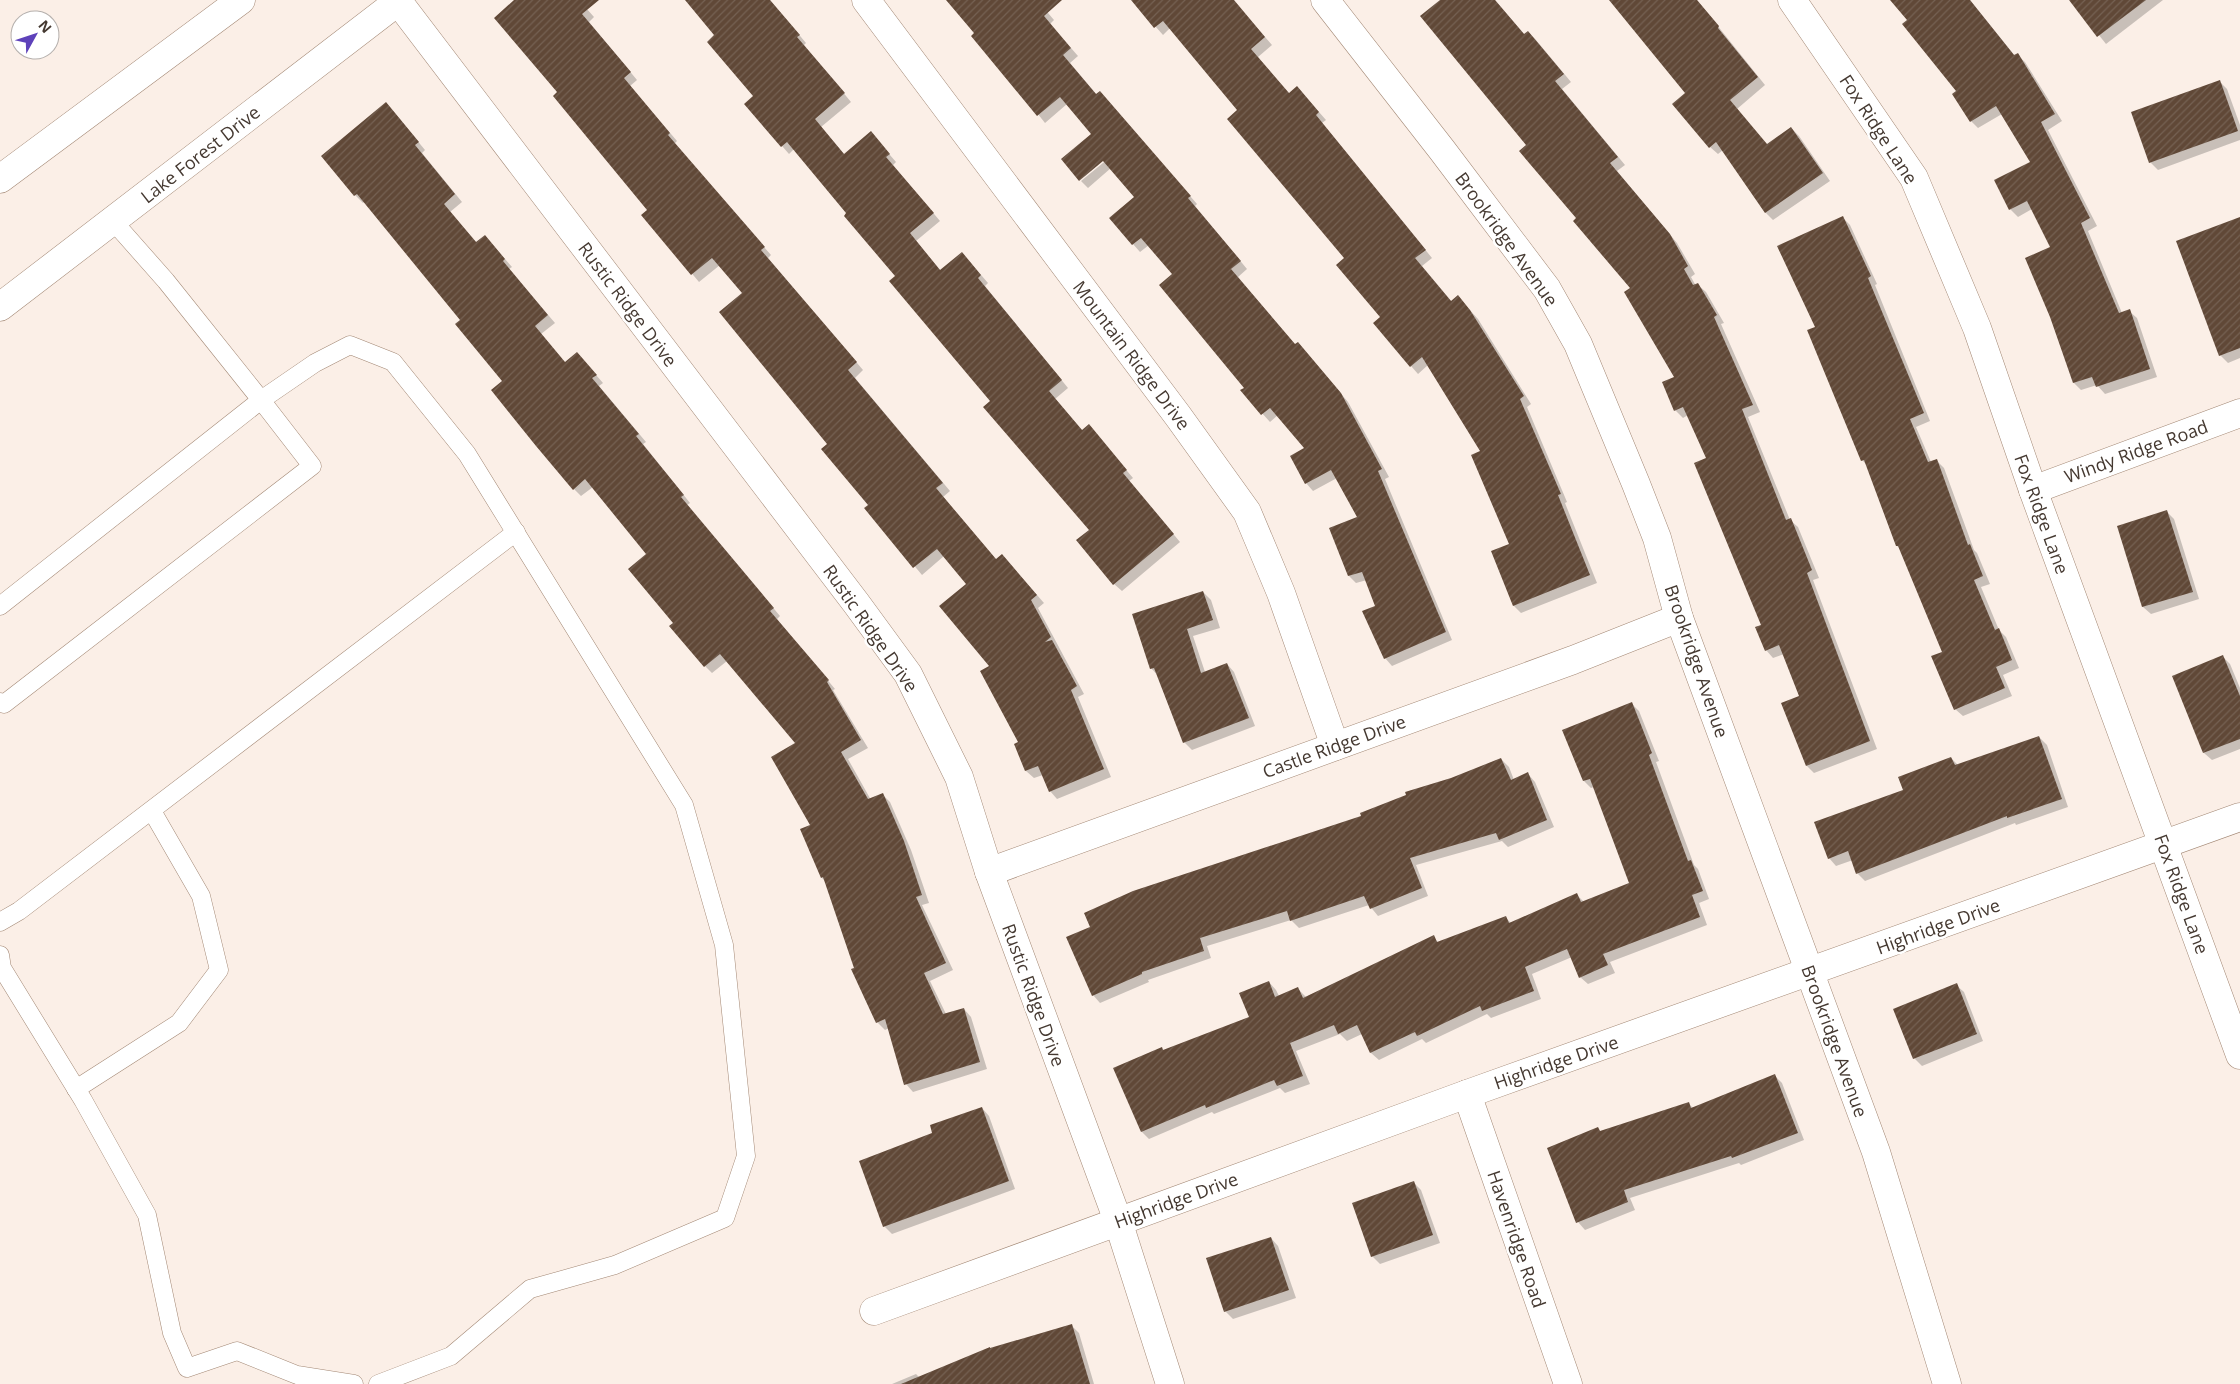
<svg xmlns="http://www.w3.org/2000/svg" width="2240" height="1384" font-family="'Open Sans',sans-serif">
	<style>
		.shadow { fill: #0003 }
		.building { fill: url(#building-hatch) }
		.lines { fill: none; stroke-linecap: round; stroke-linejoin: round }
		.lane-casing { stroke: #a38875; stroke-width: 19 }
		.street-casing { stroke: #a38875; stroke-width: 29 }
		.secondary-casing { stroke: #a38875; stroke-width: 29 }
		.lane { stroke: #fff; stroke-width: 18 }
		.street { stroke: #fff; stroke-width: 28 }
		.secondary { stroke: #fff; stroke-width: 28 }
		.labels { text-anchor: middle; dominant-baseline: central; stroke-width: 5; stroke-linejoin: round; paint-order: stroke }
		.street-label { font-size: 18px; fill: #453931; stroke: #fff }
	</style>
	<defs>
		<pattern id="building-hatch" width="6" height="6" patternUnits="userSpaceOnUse" patternTransform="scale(1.25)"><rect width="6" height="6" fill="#604837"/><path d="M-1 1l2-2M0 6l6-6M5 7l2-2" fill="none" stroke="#756153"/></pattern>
	</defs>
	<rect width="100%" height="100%" fill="#fbefe7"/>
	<g class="shadow">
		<path d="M516 0H579L594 17 589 22 637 80 630 86 677 141 674 144 771 255 768 258 863 370 855 378 950 491 943 497 996 560 1002 555 1044 603 1038 608 1084 694 1078 697 1111 777 1057 799 1050 791 1043 775 1034 778 1026 771 1016 745 1019 743 991 666 968 584 944 556 922 575 866 508 870 505 829 444 744 293 720 265 699 282 643 215 649 210 559 92Z"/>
		<path d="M687 0H770L806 43 804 45 851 102 821 127 845 155 878 141 896 162 893 165 940 221 916 241 941 271 969 261 988 283 985 286 1068 388 1055 399 1083 431 1096 434 1133 478 1129 481 1180 542 1122 591 1114 584 1090 530 848 213 794 149 789 154 782 146 754 96 716 35Z"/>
		<path d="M948 0H1037L1054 20 1050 24 1078 56 1070 63 1097 95 1107 100 1197 204 1195 206 1247 269 1238 277 1296 346 1305 351 1348 402 1389 477 1385 479 1452 640 1392 666 1385 658 1376 607 1367 580 1356 583 1349 576 1359 518 1337 478 1313 491 1306 483V449L1278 415 1270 422 1242 391 1245 388 1174 274 1149 245 1140 252 1110 218 1135 197 1111 168 1088 188 1081 181 1109 158 1092 134 1067 104 1045 123Z"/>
		<path d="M1132 0H1233L1272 45 1258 57 1289 94 1297 87 1326 120 1322 123 1432 258 1422 266 1452 302 1458 297 1478 319 1531 404 1527 407 1567 502 1565 503 1597 583 1521 613 1514 606 1510 545 1482 452 1428 365 1418 374 1411 366 1346 258 1239 110 1170 28 1163 35Z"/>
		<path d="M1442 0H1495L1525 35 1528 32 1536 40 1571 82 1562 89 1625 165 1617 171 1677 243 1695 274 1691 277 1696 286 1698 285 1706 292 1724 323 1721 324 1760 412 1748 417 1790 520 1798 527 1819 578 1813 580 1877 749 1814 773 1807 766 1801 696 1784 654 1773 658 1766 650 1763 626 1708 458 1688 415 1683 418 1675 410 1676 378 1632 289 1577 219 1528 145Z"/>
		<path d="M1610 0H1697L1765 85 1737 109 1767 145 1791 128 1799 136 1830 181 1773 220 1766 213 1723 150 1718 154 1710 147 1687 93Z"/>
		<path d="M1892 0H1970L2015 56 2017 55 2025 62 2062 121 2048 130 2097 226 2088 231 2122 313 2129 311 2137 318 2157 377 2105 394 2097 385 2081 390 2074 383 2052 248 2032 209 2018 217 2010 209 2032 162 2002 114 1978 128 1971 121 1958 91 1909 20Z"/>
		<path d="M2071 0H2163L2106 44Z"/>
		<path d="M2220 82 2227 89 2240 125V140L2158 170 2150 162Z"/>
		<path d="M393 111 425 150 422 153 462 202 450 212 477 243 485 236 492 244 512 267 509 269 555 323 541 334 565 363 577 353 603 383 599 386 646 442 643 444 690 503 687 505 780 616 777 619 835 689 833 690 868 748 848 759 871 800 883 795 890 802 911 850 929 903 922 905 953 970 930 981 946 1014 964 1009 971 1017 987 1069 913 1092 906 1084 889 1028 885 1030 877 1022 855 968 826 882 822 878 801 830 812 825 797 744 727 661 712 673 705 666 675 623 647 554 593 487 581 496 574 489 504 381 462 320 365 201 363 203 355 195Z"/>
		<path d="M1842 217 1850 225 1877 284 1875 285 1930 421 1916 427 1931 462 1936 460 1944 468 1974 550 1977 553 1990 584 1981 587 1999 630 2006 637 2019 668 2003 675 2012 696 1963 716 1955 709 1944 653 1901 549 1897 546 1868 466 1862 460 1816 328Z"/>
		<path d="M2240 219V358L2228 363 2220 355Z"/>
		<path d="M2167 512 2174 519 2199 599 2151 614 2143 607 2118 527Z"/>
		<path d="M1203 592 1211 600 1220 628 1193 636 1205 672 1227 664 1234 672 1255 726 1192 750 1184 742 1159 677 1151 668Z"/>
		<path d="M2223 657 2230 664 2240 688V749L2212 760 2204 753Z"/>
		<path d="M1632 704 1639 711 1659 761 1656 762 1694 865 1698 869 1709 899 1699 903 1707 925 1610 962 1615 973 1588 984 1580 977 1572 957 1532 974 1541 999 1491 1018 1487 1014 1426 1043 1422 1039 1379 1060 1371 1053 1362 1034 1347 1041 1340 1034 1296 1051 1310 1084 1285 1093 1280 1088 1214 1114 1212 1112 1149 1139 1142 1132 1161 1048 1165 1051 1250 1017 1269 982 1276 990 1279 996 1298 989 1306 997 1433 937 1439 943 1506 918 1511 923 1577 895 1584 902 1630 884 1594 787 1591 788 1584 781Z"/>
		<path d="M2039 737 2047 745 2068 807 2016 825 2015 823 1865 881 1857 873 1853 860 1836 866 1829 858 1905 791 1951 758 1958 765Z"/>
		<path d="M1501 759 1509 767 1514 780 1528 774 1535 782 1554 827 1508 847 1502 841 1416 865 1428 896 1378 916 1369 905 1299 928 1291 920 1207 946 1211 958 1148 980 1149 982 1100 1003 1093 995 1363 817Z"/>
		<path d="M1956 985 1964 992 1983 1041 1922 1066 1914 1058Z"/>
		<path d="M1775 1076 1782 1083 1804 1140 1741 1165 1739 1163 1630 1198 1635 1210 1585 1230 1578 1222 1598 1129 1601 1132 1689 1104 1693 1108Z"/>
		<path d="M982 1108 989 1116 1015 1189 892 1234 884 1226 934 1134Z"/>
		<path d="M1413 1182 1421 1190 1440 1243 1380 1264 1372 1256Z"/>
		<path d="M1271 1238 1278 1246 1296 1298 1233 1319 1225 1311Z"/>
		<path d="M1072 1326 1079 1333 1094 1384H892L916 1374 919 1377 991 1349Z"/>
	</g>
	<g class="building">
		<path d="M514 0H599L582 14 631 72 624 78 670 133 668 135 765 247 761 250 857 362 848 370 943 483 936 488 996 559 1002 554 1037 595 1031 600 1051 637 1045 642 1052 640 1077 686 1071 690 1104 769 1049 792 1038 766 1025 771 1014 744 1018 742 980 671 989 666 939 606 966 584 937 549 913 568 864 508 868 505 821 449 827 444 719 312 742 293 712 258 691 275 641 215 647 210 553 96 557 92 494 18Z"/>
		<path d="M685 0H770L800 35 797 37 845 93 815 119 844 154 871 131 890 154 886 157 934 213 910 233 940 270 962 252 981 275 978 278 1062 380 1049 391 1082 430 1089 424 1127 470 1123 473 1174 534 1113 585 1076 540 1089 530 983 407 990 401 889 281 895 276 844 216 846 213 787 142 781 147 744 104 753 96 707 42 714 35Z"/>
		<path d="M946 0H1062L1044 16 1071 48 1063 55 1096 94 1100 91 1191 196 1188 198 1241 261 1231 269 1295 344 1298 342 1341 393 1382 469 1378 471 1446 632 1384 659 1362 611 1375 606 1362 572 1348 576 1329 528 1357 517 1331 470 1305 484 1290 456 1304 448 1270 408 1261 415 1240 390 1244 388 1159 285 1172 274 1141 238 1132 245 1109 218 1134 197 1103 161 1079 181 1061 159 1091 134 1060 97 1037 116 971 36 974 33Z"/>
		<path d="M1131 0H1234L1265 37 1251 49 1289 93 1297 86 1319 112 1316 115 1426 250 1415 258 1451 301 1458 295 1470 310 1524 396 1520 399 1561 494 1558 495 1590 575 1513 606 1491 551 1509 544 1471 455 1480 451 1422 357 1410 367 1373 323 1380 317 1336 265 1344 258 1227 119 1237 110 1163 21 1154 28Z"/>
		<path d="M1440 0H1495L1524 34 1528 31 1564 74 1555 81 1618 157 1610 163 1670 234 1688 266 1684 269 1693 285 1698 283 1717 315 1714 317 1753 405 1742 409 1786 520 1791 518 1812 570 1807 573 1870 741 1806 766 1781 703 1799 696 1779 645 1765 651 1755 627 1761 625 1694 463 1706 458 1683 407 1674 411 1662 382 1674 377 1624 292 1630 288 1573 221 1576 218 1519 151 1526 145 1420 16Z"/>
		<path d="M1609 0H1697L1719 26 1718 28 1758 77 1730 100 1767 144 1791 127 1823 173 1765 213 1716 142 1709 148 1672 104 1685 93Z"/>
		<path d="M1890 0H1970L2014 55 2018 53 2055 114 2041 122 2090 218 2081 223 2119 313 2130 309 2150 369 2096 387 2092 377 2073 383 2050 317 2025 258 2050 247 2027 201 2009 210 1994 180 2030 162 1996 106 1970 122 1952 94 1956 91 1902 24 1907 20Z"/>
		<path d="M2069 0H2146L2097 37Z"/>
		<path d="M2220 80 2238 131 2149 163 2131 112Z"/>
		<path d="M386 102 419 142 415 145 455 194 444 204 476 242 485 235 505 259 503 261 548 315 535 326 565 362 577 352 597 375 592 378 639 434 636 436 684 495 681 497 774 608 770 611 829 680 827 682 861 740 841 752 868 799 883 793 904 841 922 895 916 897 946 963 924 973 943 1014 964 1008 980 1062 904 1085 885 1019 876 1023 851 969 854 968 823 877 821 878 800 829 810 825 771 757 795 743 720 654 704 667 669 626 673 623 628 569 646 554 585 479 573 490 536 446 491 390 502 381 455 324 460 320 357 194 354 196 321 156Z"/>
		<path d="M1843 216 1871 276 1868 278 1924 413 1910 419 1928 462 1937 459 1968 545 1970 544 1983 576 1974 580 1995 630 1999 628 2012 660 1996 667 2005 688 1954 710 1931 656 1942 652 1898 546H1896L1864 460 1861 461 1807 330 1815 327 1777 246Z"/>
		<path d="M2240 217V348L2219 356 2176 241Z"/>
		<path d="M2167 510 2193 592 2142 607 2117 526Z"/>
		<path d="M1203 591 1213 620 1187 629 1201 673 1227 663 1249 718 1183 743 1154 668 1150 669 1132 614Z"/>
		<path d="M2223 655 2240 696V739L2203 753 2172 676Z"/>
		<path d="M1632 702 1652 753 1649 755 1688 861 1691 860 1703 891 1692 895 1700 917 1603 954 1608 965 1579 978 1567 949 1525 967 1534 991 1482 1011 1480 1006 1417 1036 1415 1032 1370 1053 1357 1025 1338 1034 1334 1025 1290 1043 1303 1076 1277 1086 1274 1080 1206 1108 1205 1105 1141 1132 1113 1068 1162 1047 1163 1050 1249 1017 1239 993 1269 981 1275 997 1298 987 1303 998 1434 935 1437 942 1506 916 1509 923 1577 893 1581 902 1629 883 1590 779 1583 781 1562 730Z"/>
		<path d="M2039 736 2062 799 2007 818V816L1856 874 1848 851 1828 859 1814 822 1903 790 1898 777 1951 757 1955 765Z"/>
		<path d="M1501 758 1511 780 1528 772 1547 820 1499 840 1496 833 1410 858 1422 888 1370 909 1364 896 1290 921 1287 911 1200 938 1204 951 1142 972V974L1092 996 1066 937 1090 927 1084 913 1133 891 1361 816 1360 813 1406 795 1405 792 1451 778Z"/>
		<path d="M1957 983 1977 1034 1913 1059 1893 1009Z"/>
		<path d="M1775 1074 1798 1133 1732 1158 1731 1156 1624 1190 1628 1202 1576 1223 1547 1148 1598 1127 1600 1131 1689 1102 1691 1108Z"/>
		<path d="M982 1107 1009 1181 883 1227 859 1161 932 1133 930 1125Z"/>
		<path d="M1414 1181 1433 1235 1371 1257 1352 1203Z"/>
		<path d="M1271 1237 1289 1290 1224 1312 1206 1258Z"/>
		<path d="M1072 1324 1090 1384H901L990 1347V1348Z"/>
	</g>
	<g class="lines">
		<g class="lane-casing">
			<g id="lane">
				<path d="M113 221 166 281 261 400 315 363 350 345 393 362 467 454 684 805 724 945 746 1156 725 1218 615 1265 530 1289 451 1356 378 1384"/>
				<path d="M0 606 261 400 312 466 4 704 0 702"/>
				<path d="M0 922 19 911 516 532"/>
				<path d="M0 955 2 968 83 1100 147 1215 172 1333 187 1368 237 1351 297 1375 354 1384"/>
				<path d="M76 1089 179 1023 219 970 201 896 152 811"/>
			</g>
		</g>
		<g class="street-casing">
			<g id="street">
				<path d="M397 0 856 603 908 674 959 777 989 872 1118 1221 1170 1384"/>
				<path d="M866 0 1178 416 1247 512 1281 593 1335 746"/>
				<path d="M1325 0 1442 150 1547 289 1578 344 1636 484 1657 538 1679 618 1876 1152 1947 1384"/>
				<path d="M1792 0 1914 178 1977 328 2033 490 2240 1055"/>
				<path d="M2033 490 2240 413"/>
				<path d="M989 872 1573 660 1679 618"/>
				<path d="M1467 1094 1568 1384"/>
				<path d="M874 1311 1467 1094 2240 817"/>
			</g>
		</g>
		<g class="secondary-casing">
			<g id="secondary">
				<path d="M0 179 241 0"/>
				<path d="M0 307 400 0"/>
			</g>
		</g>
		<use href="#lane" class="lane"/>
		<use href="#street" class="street"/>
		<use href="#secondary" class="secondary"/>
	</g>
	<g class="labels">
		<g class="street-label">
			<text transform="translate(1879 129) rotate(57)">Fox Ridge Lane</text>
			<text transform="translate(200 154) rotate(-38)">Lake Forest Drive</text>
			<text transform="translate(1507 239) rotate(54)">Brookridge Avenue</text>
			<text transform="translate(628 304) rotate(53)">Rustic Ridge Drive</text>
			<text transform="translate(1132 355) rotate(53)">Mountain Ridge Drive</text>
			<text transform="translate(2136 451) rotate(-20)">Windy Ridge Road</text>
			<text transform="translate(2042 514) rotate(70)">Fox Ridge Lane</text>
			<text transform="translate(871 628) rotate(55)">Rustic Ridge Drive</text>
			<text transform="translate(1697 661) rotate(71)">Brookridge Avenue</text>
			<text transform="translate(1334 746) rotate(-20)">Castle Ridge Drive</text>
			<text transform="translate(2182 894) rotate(70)">Fox Ridge Lane</text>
			<text transform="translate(1938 926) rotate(-20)">Highridge Drive</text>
			<text transform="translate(1034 995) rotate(70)">Rustic Ridge Drive</text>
			<text transform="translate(1835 1041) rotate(70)">Brookridge Avenue</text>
			<text transform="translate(1556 1062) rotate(-19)">Highridge Drive</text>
			<text transform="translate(1176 1200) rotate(-20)">Highridge Drive</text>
			<text transform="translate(1517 1239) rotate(71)">Havenridge Road</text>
		</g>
	</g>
	<g transform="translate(35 35) rotate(50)"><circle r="24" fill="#ffffff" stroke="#b5b0ad"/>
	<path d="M0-4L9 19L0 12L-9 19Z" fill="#5e42ba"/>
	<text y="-8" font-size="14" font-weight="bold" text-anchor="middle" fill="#453931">N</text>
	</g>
</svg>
